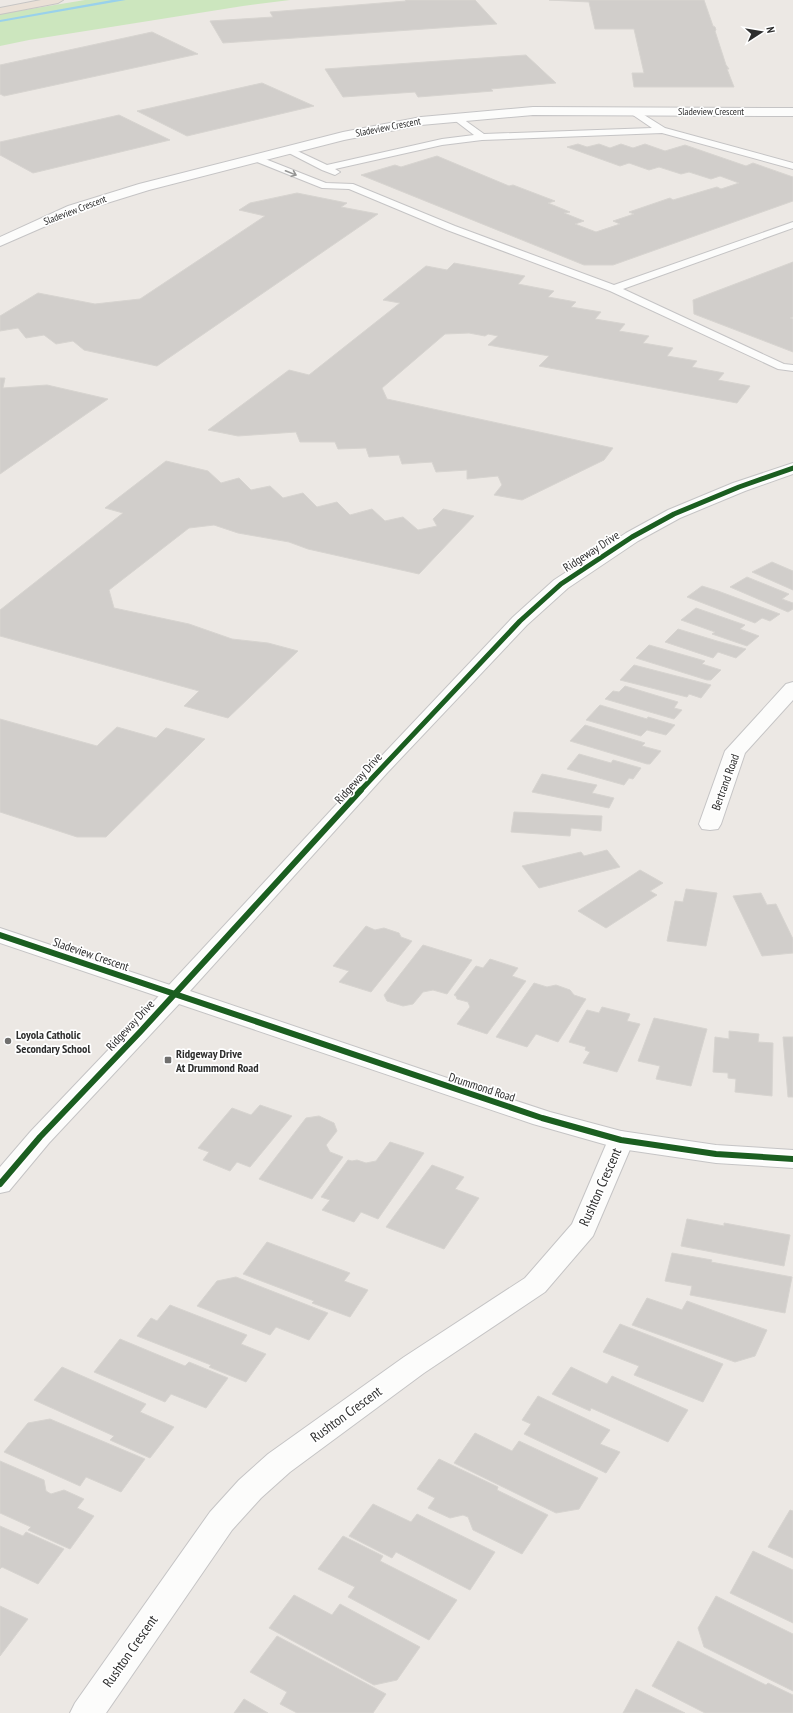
<svg xmlns="http://www.w3.org/2000/svg" width="793" height="1713" font-family="'PT Sans Narrow',sans-serif">
	<style>
		.green { fill: #cce6be }
		.lines { fill: none; stroke-linecap: round; stroke-linejoin: round }
		.stream { fill: #99d1eb; fill-rule: evenodd }
		.building { fill: #d1cecb; stroke: #d7d4d0 }
		.service-casing { stroke: #c5c4c5; stroke-width: 2 }
		.minor-casing { stroke: #c5c4c5; stroke-width: 2 }
		.tertiary-casing { stroke: #c5c4c5; stroke-width: 2 }
		.motorway-casing { stroke: #c6c5c4; stroke-width: 2 }
		.service { fill: #fcfcfb; fill-rule: evenodd }
		.minor { fill: #fcfcfb; fill-rule: evenodd }
		.tertiary { fill: #fcfcfb; fill-rule: evenodd }
		.motorway { fill: #eae0d6; fill-rule: evenodd }
		.cycleway-far1-casing { stroke: #fff; stroke-width: 7 }
		.cycleway-casing { stroke: #fff; stroke-width: 9 }
		.cycleway-far1 { stroke: #1b5e20; stroke-width: 5 }
		.cycleway { stroke: #1b5e20; stroke-width: 6 }
		.oneway { stroke: #959594 }
		.poi-dot { fill: #706f6e; stroke: #fff; stroke-width: 1.5 }
		.labels { text-anchor: middle; dominant-baseline: central; stroke-width: 3.5; stroke-linejoin: round; paint-order: stroke }
		.far-street-label { font-size: 10px; fill: #2e2e2e; stroke: #fff }
		.street-label { font-size: 12px; fill: #2e2e2e; stroke: #fff }
		.poi-label { font-size: 12px; font-weight: bold; fill: #2e2e2e; stroke: #fff; text-anchor: start }
		.near-street-label { font-size: 14px; fill: #2e2e2e; stroke: #fff }
	</style>
	<rect width="100%" height="100%" fill="#ece8e4"/>
	<path class="green" d="M85 0H290L243 6 29 40 0 46V14Z"/>
	<g class="lines">
		<path class="stream" d="M112 0H126L0 22V20Z"/>
	</g>
	<g class="building">
		<path d="M405 0H475L497 24 223 43 210 21 273 17 270 12 406 1Z"/>
		<path d="M549 0H704L713 26 715 27 716 30 715 31 726 65 729 69H727L734 87H634L632 73H644L634 29H595L589 2Z"/>
		<path d="M152 32 198 54 4 96 0 94V65Z"/>
		<path d="M526 55 556 83 491 89 493 91 418 97 415 92 343 97 325 69Z"/>
		<path d="M262 83 314 106 187 136 137 111Z"/>
		<path d="M119 115 170 140 33 173 0 155V142Z"/>
		<path d="M578 144 587 147 599 144 610 148 621 144 633 148 645 144 665 151 685 145 746 166 753 163 793 177V201L613 265H584L361 175 395 165 401 167 437 156 509 186 513 185 555 201 548 203 570 212 564 213 584 221 575 224 596 232 620 224 613 221 634 214 629 212 670 198 673 200 717 187 721 189 739 183 720 176 711 179 689 172 681 174 659 167 649 170 629 163 620 166 567 147Z"/>
		<path d="M297 193 347 203 341 207 378 214 157 366 84 350 73 341 56 344 44 335 26 338 18 328 0 331V316L38 293 95 304 140 299 265 216 239 210 250 203Z"/>
		<path d="M793 262V317L790 318 793 319V352L694 314 693 300Z"/>
		<path d="M454 263 525 276 518 284 554 291 548 297 576 302 571 307 601 312 595 319 625 324 619 331 649 336 643 343 673 348 667 356 697 361 692 367 724 373 718 380 750 386 737 403 539 366 549 356 488 345 498 336 488 334 485 336 469 333 445 334 382 388 387 399 613 448 604 460 522 500 494 495 502 485 498 476 467 479V470L436 472 432 462 402 464 399 455 369 457 366 448 338 449 335 442H300L296 432 238 436 208 430 289 370 309 375 400 303 383 300 426 266 447 270Z"/>
		<path d="M0 378H5L3 388 47 385 108 399 0 474Z"/>
		<path d="M166 461 208 471 221 483 239 478 251 490 270 486 283 498 303 493 317 507 337 502 350 515 372 509 385 521 403 517 418 530 437 526 433 519 443 509 474 516 419 574 308 549 289 542 238 533 214 525 189 528 109 590 114 608 189 624 232 639 268 643 298 651 228 718 184 706 199 691 0 636V610L123 513 105 508Z"/>
		<path d="M772 562 793 571V590L752 572Z"/>
		<path d="M747 577 789 594 782 599 793 603V609L788 612 730 587Z"/>
		<path d="M702 586 718 591 780 614 770 621 762 618 755 623 687 597Z"/>
		<path d="M696 608 745 625 740 629 759 636 747 646 712 634 715 632 681 620Z"/>
		<path d="M678 629 717 641 746 649 736 658 718 652 713 658 665 642Z"/>
		<path d="M649 645 705 661 702 664 721 670 711 680H707L636 658Z"/>
		<path d="M634 665 711 685 701 698 689 694 687 697 620 680Z"/>
		<path d="M625 686 678 702 674 708 682 710 674 719 605 699 613 691 619 692Z"/>
		<path d="M600 705 647 719 648 717 675 725 666 735 647 730 641 736 586 720Z"/>
		<path d="M0 719 97 746 117 727 156 738 166 728 205 739 106 837H77L0 812Z"/>
		<path d="M585 725 645 743 642 746 661 751 650 764H647L570 741Z"/>
		<path d="M579 754 611 763 613 760 641 768 633 779 629 778 624 785 567 769Z"/>
		<path d="M542 774 597 785 592 793 614 798 609 808 532 792Z"/>
		<path d="M514 812 602 816 601 831 571 828 570 836 511 832Z"/>
		<path d="M607 850 620 867 539 888 522 866 581 852 584 856Z"/>
		<path d="M640 870 663 883 650 891 657 895 606 928 578 911Z"/>
		<path d="M686 889 717 893 706 946 667 941 675 901 683 902Z"/>
		<path d="M761 893 767 905 776 904 793 939V953L762 956 733 896Z"/>
		<path d="M366 926 375 930 384 928 399 933 401 937 412 941 371 992 339 982 349 971 333 966Z"/>
		<path d="M423 945 472 960 447 994 433 990 423 992 413 1004 403 1006 387 1001 384 995Z"/>
		<path d="M490 959 518 968 512 976 526 981 487 1034 457 1024 470 1007 468 1002 457 999 456 996 454 995 476 966 483 968Z"/>
		<path d="M534 983 547 987 556 985 570 990 574 995 586 999 558 1042 536 1034 527 1047 496 1037Z"/>
		<path d="M602 1007 630 1014 627 1021 640 1024 617 1072 583 1063 590 1052 585 1050 586 1047 569 1042 587 1010 599 1013Z"/>
		<path d="M654 1018 707 1029 691 1086 656 1079 660 1066 638 1061Z"/>
		<path d="M729 1031 759 1034 758 1042 773 1043 772 1096 735 1092 736 1079 728 1078V1073L713 1072 715 1037 729 1039Z"/>
		<path d="M783 1037H793V1097H788Z"/>
		<path d="M260 1105 292 1116 250 1167 237 1162 230 1171 203 1160 209 1152 198 1148 232 1108 251 1115Z"/>
		<path d="M319 1116 334 1123 337 1131 326 1145 330 1152 343 1157 312 1199 259 1179 306 1118Z"/>
		<path d="M390 1142 424 1153 378 1219 361 1212 354 1222 322 1210 330 1200 321 1197 348 1160 352 1161 357 1160 366 1163 376 1161Z"/>
		<path d="M432 1165 464 1177 455 1189 479 1198 444 1249 386 1227Z"/>
		<path d="M687 1219 724 1226V1223L790 1235 784 1266 681 1246Z"/>
		<path d="M267 1242 350 1273 344 1281 368 1290 350 1317 312 1303 314 1301 243 1274Z"/>
		<path d="M672 1253 712 1260 711 1262 792 1277 785 1313 690 1295 692 1286 665 1281Z"/>
		<path d="M236 1277 328 1313 309 1340 276 1327 270 1335 197 1306 217 1281Z"/>
		<path d="M647 1298 682 1310 687 1301 767 1330 755 1356 735 1362 632 1325Z"/>
		<path d="M170 1305 247 1335 241 1344 266 1354 246 1382 209 1367 211 1365 137 1336 151 1318 157 1321Z"/>
		<path d="M620 1324 723 1364 703 1402 634 1375 639 1366 603 1352Z"/>
		<path d="M120 1339 185 1366 189 1362 228 1378 206 1408 171 1394 165 1402 94 1372Z"/>
		<path d="M62 1367 146 1404 140 1412 174 1427 150 1458 110 1440 114 1436 34 1400Z"/>
		<path d="M571 1367 607 1384 612 1376 688 1410 668 1442 591 1408 590 1411 552 1394Z"/>
		<path d="M538 1396 610 1430 600 1444 620 1452 606 1473 524 1434 531 1424 522 1420Z"/>
		<path d="M50 1419 145 1459 121 1492 86 1477 80 1486 4 1452 28 1423Z"/>
		<path d="M475 1433 512 1451 519 1441 598 1478 579 1509 556 1513 454 1463Z"/>
		<path d="M439 1459 498 1487 497 1490 548 1515 522 1554 473 1530 468 1517 463 1515 450 1518 428 1508 435 1498 417 1489Z"/>
		<path d="M0 1461 44 1480 46 1491 51 1494 64 1490 84 1499 77 1508 94 1516 70 1549 28 1530 31 1527 0 1513Z"/>
		<path d="M373 1504 411 1522 417 1514 495 1552 470 1590 396 1552 392 1558 349 1536Z"/>
		<path d="M790 1510 793 1511V1558L768 1547Z"/>
		<path d="M0 1526 23 1536 26 1532 64 1549 38 1584 2 1567 0 1569Z"/>
		<path d="M343 1536 383 1556 380 1561 457 1600 429 1640 348 1597 355 1587 318 1569Z"/>
		<path d="M753 1551 793 1570V1623L730 1593Z"/>
		<path d="M294 1595 332 1615 340 1604 420 1647 397 1680 374 1685 269 1628Z"/>
		<path d="M716 1596 793 1634V1691L704 1647 698 1628Z"/>
		<path d="M0 1606 28 1619 0 1656Z"/>
		<path d="M277 1636 386 1694 373 1713H297L280 1704 287 1692 250 1672Z"/>
		<path d="M678 1641 766 1685 768 1683 793 1695V1713H705L652 1686Z"/>
		<path d="M636 1689 685 1713H623Z"/>
		<path d="M244 1699 268 1713H234Z"/>
	</g>
	<g class="lines">
		<g class="service-casing">
			<g id="service">
				<path d="M633 108 665 128 793 163V169L662 133 482 140 442 145 335 169 340 172 335 175 322 170 283 150 285 148H291L327 165 442 139 474 135 453 119 452 117 456 114 484 134 652 128 630 113 629 111Z"/>
				<path d="M255 155 326 183 353 184 455 226 614 285 793 222V228L623 289 784 364 793 365V371L778 369 610 291 447 230 349 189 322 188 252 160 250 158Z"/>
			</g>
		</g>
		<g class="minor-casing">
			<g id="minor">
				<path d="M533 107 793 108V116L533 115 421 125 344 140 149 190 78 212 0 246V237L68 206 139 184 343 132 421 117Z"/>
				<path d="M793 682V700L745 753 721 824 718 829 710 830 702 829 699 824 725 751 786 684Z"/>
				<path d="M0 928 182 989 186 994 182 999 174 1002 166 999 0 943Z"/>
				<path d="M621 1131 630 1134 634 1140 596 1229 593 1236 545 1292 424 1373 290 1472 261 1498 232 1530 106 1713H70L75 1703 210 1512 239 1480 268 1454 404 1357 525 1278 572 1224 608 1140 612 1134Z"/>
			</g>
		</g>
		<g class="tertiary-casing">
			<path id="tertiary" d="M793 463V474L745 491 680 518 638 541 568 588 527 625 387 773 190 991 468 1085 550 1112 621 1131 716 1145 793 1150V1168L716 1163 621 1149 533 1124 179 1004 49 1143 9 1191 0 1193V1167L31 1131 131 1026 373 765 513 617 554 580 626 533 668 510 733 483Z"/>
		</g>
		<g class="motorway-casing">
			<path id="motorway" d="M41 0H63L58 3 0 14V8Z"/>
		</g>
		<use href="#service" class="service"/>
		<use href="#minor" class="minor"/>
		<use href="#tertiary" class="tertiary"/>
		<use href="#motorway" class="motorway"/>
		<g class="cycleway-far1-casing">
			<path id="cycleway-far1" d="M360 791 520 621 561 584 632 537 674 514 739 487 793 468"/>
		</g>
		<g class="cycleway-casing">
			<g id="cycleway">
				<path d="M0 935 542 1118 621 1140 716 1154 793 1159"/>
				<path d="M0 1184 40 1137 140 1032 361 790"/>
			</g>
		</g>
		<use href="#cycleway-far1" class="cycleway-far1"/>
		<use href="#cycleway" class="cycleway"/>
	</g>
	<defs><path id="oneway-shaft" d="M-6 0H5M1.5-3L5.5 0L1.5 3" fill="none" stroke-width="1.6" stroke-linecap="round" stroke-linejoin="round"/></defs>
	<use class="oneway" href="#oneway-shaft" transform="translate(291 173) rotate(22)"/>
	<g class="poi-dot">
		<circle cx="8" cy="1041" r="4"/>
		<rect x="164" y="1056" width="8" height="8" rx="2"/>
	</g>
	<g class="labels">
		<g class="far-street-label">
			<text x="711" y="111">Sladeview Crescent</text>
			<text transform="translate(388 127) rotate(-11)">Sladeview Crescent</text>
			<text transform="translate(75 210) rotate(-21)">Sladeview Crescent</text>
		</g>
		<g class="street-label">
			<text transform="translate(591 551) rotate(-33)">Ridgeway Drive</text>
			<text transform="translate(358 778) rotate(-48)">Ridgeway Drive</text>
			<text transform="translate(725 782) rotate(-70)">Bertrand Road</text>
			<text transform="translate(91 954) rotate(19)">Sladeview Crescent</text>
			<text transform="translate(130 1025) rotate(-47)">Ridgeway Drive</text>
			<text transform="translate(482 1087) rotate(18)">Drummond Road</text>
		</g>
		<g class="poi-label">
			<text x="16" y="1034">Loyola Catholic<tspan x="16" dy="14">Secondary School</tspan></text>
			<text x="176" y="1053">Ridgeway Drive<tspan x="176" dy="14">At Drummond Road</tspan></text>
		</g>
		<g class="near-street-label">
			<text transform="translate(600 1187) rotate(-66)">Rushton Crescent</text>
			<text transform="translate(346 1414) rotate(-36)">Rushton Crescent</text>
			<text transform="translate(130 1651) rotate(-55)">Rushton Crescent</text>
		</g>
	</g>
	<g transform="translate(761 32) rotate(78)" stroke="#ffffff" stroke-width="3" paint-order="stroke">
	<path d="M0-3L7 15L0 10L-7 15Z" fill="#2e2e2e"/>
	<text y="-6" font-size="11" font-weight="bold" text-anchor="middle" fill="#2e2e2e">N</text>
	</g>
</svg>
